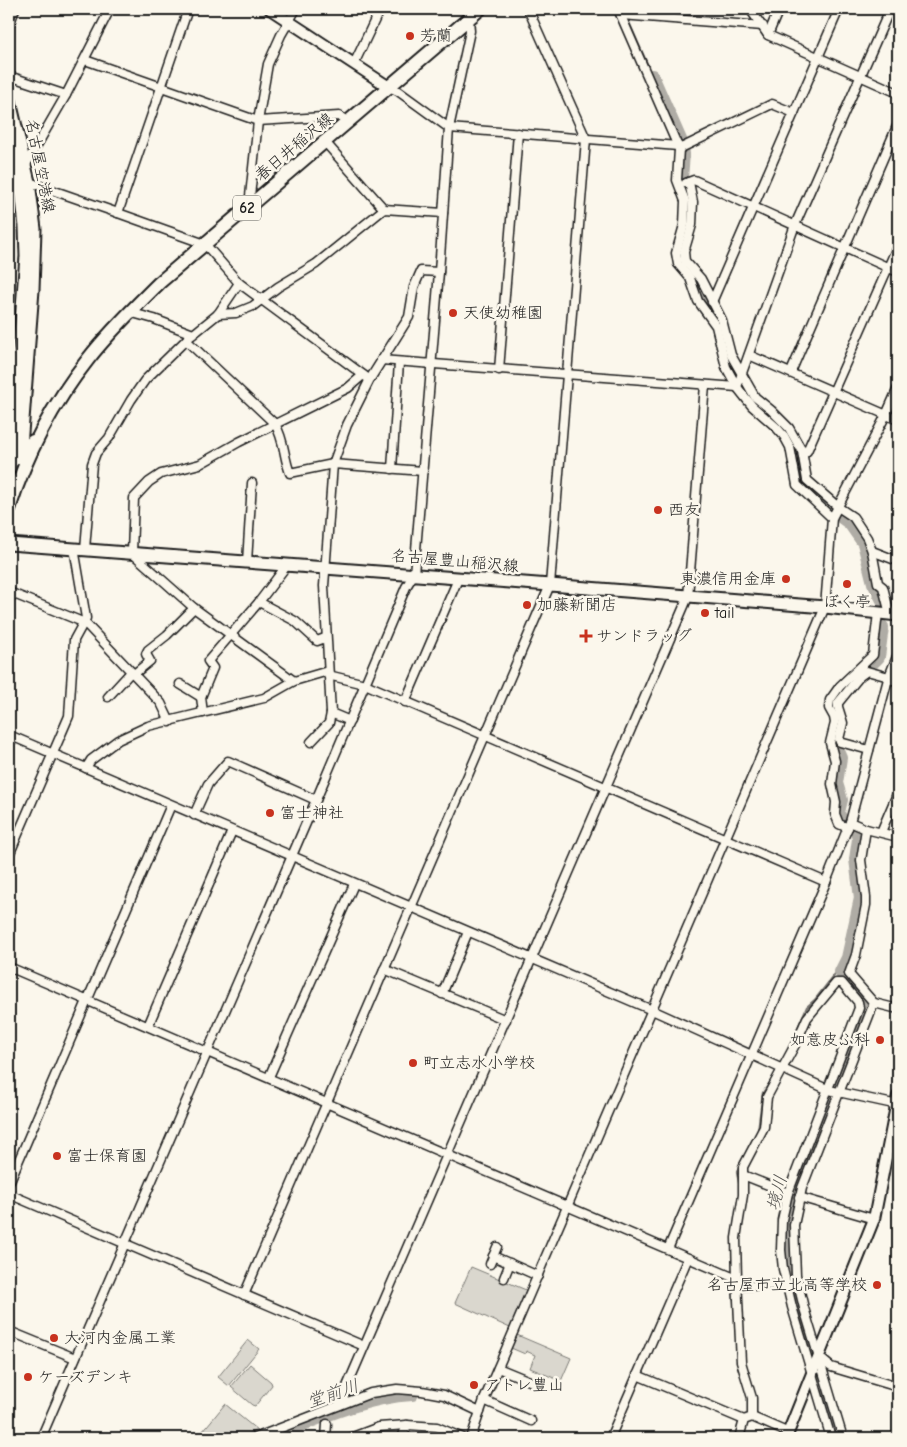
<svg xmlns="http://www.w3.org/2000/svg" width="907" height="1447" font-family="'Comic Neue','Klee One',sans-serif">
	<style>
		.green { fill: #dad7ce; stroke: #7b7a75 }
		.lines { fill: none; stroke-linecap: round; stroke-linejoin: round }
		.stream { stroke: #74726e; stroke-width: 2.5 }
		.river { stroke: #afaca5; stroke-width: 14 }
		.minor-casing { stroke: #1c1c1c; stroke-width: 11 }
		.tertiary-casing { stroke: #1c1c1c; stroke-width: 14 }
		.secondary-casing { stroke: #1c1c1c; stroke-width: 15 }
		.primary-casing { stroke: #1c1c1c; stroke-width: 16 }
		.minor { stroke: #fbf7ec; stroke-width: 8 }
		.tertiary { stroke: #fbf7ec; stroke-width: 10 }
		.secondary { stroke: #fbf7ec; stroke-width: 11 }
		.primary { stroke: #fbf7ec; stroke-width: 12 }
		.poi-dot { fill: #c8321e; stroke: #fbf7ec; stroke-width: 2 }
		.labels { text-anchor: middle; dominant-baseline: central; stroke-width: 5; stroke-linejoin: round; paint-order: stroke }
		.shield { fill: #fbf7ec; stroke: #5f5e5a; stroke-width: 1 }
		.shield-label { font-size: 15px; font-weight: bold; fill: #1c1c1c }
		.poi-label { font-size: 16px; fill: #1c1c1c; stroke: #fbf7ec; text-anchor: start }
		.street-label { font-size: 16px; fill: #1c1c1c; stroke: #fbf7ec }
		.water-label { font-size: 18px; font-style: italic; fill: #575653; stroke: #fbf7ec }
	</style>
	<rect width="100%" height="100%" fill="#fbf7ec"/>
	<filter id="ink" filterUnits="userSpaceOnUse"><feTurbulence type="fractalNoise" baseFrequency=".02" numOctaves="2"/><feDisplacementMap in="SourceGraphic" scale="10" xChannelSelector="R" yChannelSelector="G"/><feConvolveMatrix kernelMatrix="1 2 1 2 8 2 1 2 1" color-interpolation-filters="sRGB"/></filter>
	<g filter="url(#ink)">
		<g class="green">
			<path d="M471 1267 526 1290 510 1328 455 1303Z"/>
			<path d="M517 1335 571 1358 561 1381 530 1368 535 1355 526 1351 525 1354 511 1348Z"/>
			<path d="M248 1340 259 1349 229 1386 218 1377Z"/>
			<path d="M250 1364 271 1382 272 1385 255 1406 252 1405 231 1387Z"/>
			<path d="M225 1404 257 1430 240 1438H199L198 1437Z"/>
		</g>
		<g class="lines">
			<g class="stream">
				<path d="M623 9 648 66"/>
				<path d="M792 1042 807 1007 815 1000 836 973 841 972"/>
				<path d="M758 1131 763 1093 774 1077"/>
				<path d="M740 1188 737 1172 740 1166"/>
				<path d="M735 1222 738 1208"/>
				<path d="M733 1273V1262"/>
				<path d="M733 1284 738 1360"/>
			</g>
			<g class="river">
				<path d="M652 76 681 142 683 154 681 178 688 195V227"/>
				<path d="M682 262 688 268 697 281 706 307 715 315 720 325 723 343 730 365 735 374 752 400 785 430 794 446 802 483 827 506 850 523 864 543 874 583 883 600"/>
				<path d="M845 822 840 819 838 812 841 800 836 783 840 758 834 744 839 723 837 714 834 708 833 700 856 673 870 665 878 657 882 627"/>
				<path d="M268 1438C314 1420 362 1397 412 1394"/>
				<path d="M837 1438 791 1278 787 1246 788 1223 795 1190 866 1004 841 972 848 958 861 898 856 859 859 839 857 832"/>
			</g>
			<g class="minor-casing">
				<g id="minor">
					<path d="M618 9 679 149 677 180 685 201 684 225 676 253 678 264 690 278 698 301 716 326 726 367 737 387 752 406 776 427 784 436 790 447 797 485 832 518"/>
					<path d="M750 9 768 35 898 93"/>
					<path d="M621 15 763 26"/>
					<path d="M469 19 470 31 449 128 678 146"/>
					<path d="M9 26 15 9"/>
					<path d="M768 35 779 9"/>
					<path d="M85 60 258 121 339 116 349 122"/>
					<path d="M354 64 380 9"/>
					<path d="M9 76 66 95"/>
					<path d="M325 142 384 209"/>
					<path d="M679 149 772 104 794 113"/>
					<path d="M25 166 66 95 110 9"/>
					<path d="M9 176 20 180"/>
					<path d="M29 182 118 213 205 244 239 283 218 314 186 340 145 380 131 400 109 438 96 453 92 464 85 549"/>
					<path d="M689 182 693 202 692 225 684 252 685 261 701 279 722 320 731 355 755 397 771 410 789 428 802 451 807 480 838 507 853 517 867 538 872 551 878 583 883 587 890 614"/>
					<path d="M686 183 694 180 898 272"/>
					<path d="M252 203 250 196 258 121 268 64 281 35 296 9"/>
					<path d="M118 213 188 9"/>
					<path d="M239 283 366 377"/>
					<path d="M712 302 839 9"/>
					<path d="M129 312 154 319 193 334"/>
					<path d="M218 314 236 313 253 306 278 287 316 264 384 209 443 213"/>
					<path d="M186 340 275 424C285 441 283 455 290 473L333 464 423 471"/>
					<path d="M749 355 898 420"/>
					<path d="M381 360 737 387 795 225 890 9"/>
					<path d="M499 370 518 133"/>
					<path d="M791 372 898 124"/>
					<path d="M803 455 807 451 898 245"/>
					<path d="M392 469 399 362"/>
					<path d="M872 551 898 561"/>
					<path d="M247 562 252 483"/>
					<path d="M9 592 85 623 161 703 170 722"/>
					<path d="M259 602 295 621 317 641 325 638"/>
					<path d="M134 674 150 661 146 654 148 650 167 635 194 608"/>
					<path d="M328 675 365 684 826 882"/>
					<path d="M888 679 898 681"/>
					<path d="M294 681 194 608 132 553 134 498 149 482 161 474 200 464 239 442 348 388 363 375"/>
					<path d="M180 684 201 697"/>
					<path d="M108 697 131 672"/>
					<path d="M405 702 458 579"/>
					<path d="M203 713 201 697 213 668 208 661 259 602 287 565"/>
					<path d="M331 713 350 721"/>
					<path d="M9 735 652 1010 829 1090 898 1105"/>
					<path d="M311 742 329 723 331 713 324 586 333 464 347 425 370 379 409 317 414 287 421 271 439 272"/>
					<path d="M869 750 840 742 839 739 843 723 838 707V703L860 676 867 671 889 677"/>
					<path d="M86 768 91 760 118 740 148 726 264 698 294 681 328 671"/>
					<path d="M194 815 208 784 228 761 316 800"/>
					<path d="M848 828 839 824 835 814 836 802 832 784 835 761 830 743 835 723 834 717 829 708 830 700 840 686 873 655 878 613"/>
					<path d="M866 829 898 837"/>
					<path d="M881 832 898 792"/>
					<path d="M9 855 69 716 74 640 86 618 74 548"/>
					<path d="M9 967 737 1279"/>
					<path d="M384 969 506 1020"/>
					<path d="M442 994 468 932"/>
					<path d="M874 1003 898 1009"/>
					<path d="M148 1026 232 831"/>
					<path d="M269 1077 354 884"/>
					<path d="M743 1175 788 1193"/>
					<path d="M9 1183 171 805"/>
					<path d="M9 1194 364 1346"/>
					<path d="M799 1197 874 1219"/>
					<path d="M668 1249 826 882 850 822"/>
					<path d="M493 1256 538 1276"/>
					<path d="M490 1264 497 1247"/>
					<path d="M504 1278 510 1263"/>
					<path d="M737 1286 787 1285"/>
					<path d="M244 1295 550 585 586 139 528 9"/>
					<path d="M9 1331 75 1358"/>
					<path d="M819 1357 831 1367 898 1387"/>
					<path d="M498 1368 537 1384"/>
					<path d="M637 1375 744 1420"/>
					<path d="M484 1400 531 1421"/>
					<path d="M339 1405 688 597 705 385"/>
					<path d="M752 1417 789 1433"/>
					<path d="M41 1438 316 800 406 587 414 574 439 272 449 128 398 91 389 87"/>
					<path d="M255 1438 371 1393 397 1389 422 1391 444 1395 480 1412"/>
					<path d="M326 1438 327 1424"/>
					<path d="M350 1438 379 1427 407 1425 437 1427 463 1438"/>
					<path d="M402 1438 407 1425"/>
					<path d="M471 1438 484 1400 825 607 832 518 886 415 898 388"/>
					<path d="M610 1438 688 1258"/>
					<path d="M739 1438 744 1420 752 1417V1398L741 1362 737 1279 736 1238 743 1195V1167L764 1127 767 1097 796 1043 807 1018 836 983H842L858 1002 859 1008 788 1193 782 1220 781 1250 783 1269 792 1307 831 1438"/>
					<path d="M843 1438 804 1308 796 1275 794 1225 802 1188 874 1003 849 974 856 955 866 905V897L861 860 866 829 850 822 888 679 898 654"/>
				</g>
			</g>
			<g class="tertiary-casing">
				<g id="tertiary">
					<path d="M270 9 389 87"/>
					<path d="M786 1438 874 1219 898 1096"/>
				</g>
			</g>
			<g class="secondary-casing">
				<g id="secondary">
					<path d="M9 97 29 182 35 229 33 290 20 459"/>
					<path d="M9 136 20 180 25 227 26 256 10 463"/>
					<path d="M9 544 550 585 825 607 898 615"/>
				</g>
			</g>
			<g class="primary-casing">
				<g id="primary">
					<path d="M9 468 10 463 33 441"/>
					<path d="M9 509C26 455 54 402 89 358 110 331 135 307 159 283L480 9"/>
				</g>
			</g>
			<use href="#minor" class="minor"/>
			<use href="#tertiary" class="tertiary"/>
			<use href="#secondary" class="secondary"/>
			<use href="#primary" class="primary"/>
		</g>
	</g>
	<g class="poi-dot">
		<circle cx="410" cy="36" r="5"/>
		<circle cx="453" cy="313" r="5"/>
		<circle cx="658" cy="510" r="5"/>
		<circle cx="786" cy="579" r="5"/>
		<circle cx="847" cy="584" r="5"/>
		<circle cx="527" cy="605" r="5"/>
		<circle cx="705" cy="613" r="5"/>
		<path d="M583.5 628.5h5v5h5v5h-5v5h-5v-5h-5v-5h5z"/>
		<circle cx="270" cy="813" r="5"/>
		<circle cx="880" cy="1040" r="5"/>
		<circle cx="413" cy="1063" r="5"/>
		<circle cx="57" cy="1156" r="5"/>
		<circle cx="877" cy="1285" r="5"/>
		<circle cx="54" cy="1338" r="5"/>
		<circle cx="28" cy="1377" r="5"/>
		<circle cx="474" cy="1385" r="5"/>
	</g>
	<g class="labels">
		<rect class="shield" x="233" y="195.5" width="28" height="25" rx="4"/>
		<g class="shield-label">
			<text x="247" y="208">62</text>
		</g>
		<g class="poi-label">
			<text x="420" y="36">芳蘭</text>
			<text x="463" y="313">天使幼稚園</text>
			<text x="668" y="510">西友</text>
			<text x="776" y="579" text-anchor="end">東濃信用金庫</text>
			<text x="847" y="602" text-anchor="middle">ぼく亭</text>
			<text x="537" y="605">加藤新聞店</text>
			<text x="715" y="613">tail</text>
			<text x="596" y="636">サンドラッグ</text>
			<text x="280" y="813">富士神社</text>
			<text x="870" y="1040" text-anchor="end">如意皮ふ科</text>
			<text x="423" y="1063">町立志水小学校</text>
			<text x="67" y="1156">富士保育園</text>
			<text x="867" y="1285" text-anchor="end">名古屋市立北高等学校</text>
			<text x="64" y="1338">大河内金属工業</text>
			<text x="38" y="1377">ケーズデンキ</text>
			<text x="484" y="1385">アトレ豊山</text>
		</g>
		<g class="street-label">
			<text transform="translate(294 147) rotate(-40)">春日井稲沢線</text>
			<text transform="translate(40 166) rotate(79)">名古屋空港線</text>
			<text transform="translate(455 561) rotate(5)">名古屋豊山稲沢線</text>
		</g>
		<g class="water-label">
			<text transform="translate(777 1193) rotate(-75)">境川</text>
			<text transform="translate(333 1394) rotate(-19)">堂前川</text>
		</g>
	</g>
	<rect width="907" height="1447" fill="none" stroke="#fbf7ec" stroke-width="30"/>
	<rect x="15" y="15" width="877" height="1417" fill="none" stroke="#1c1c1c" stroke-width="2" filter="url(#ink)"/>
</svg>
